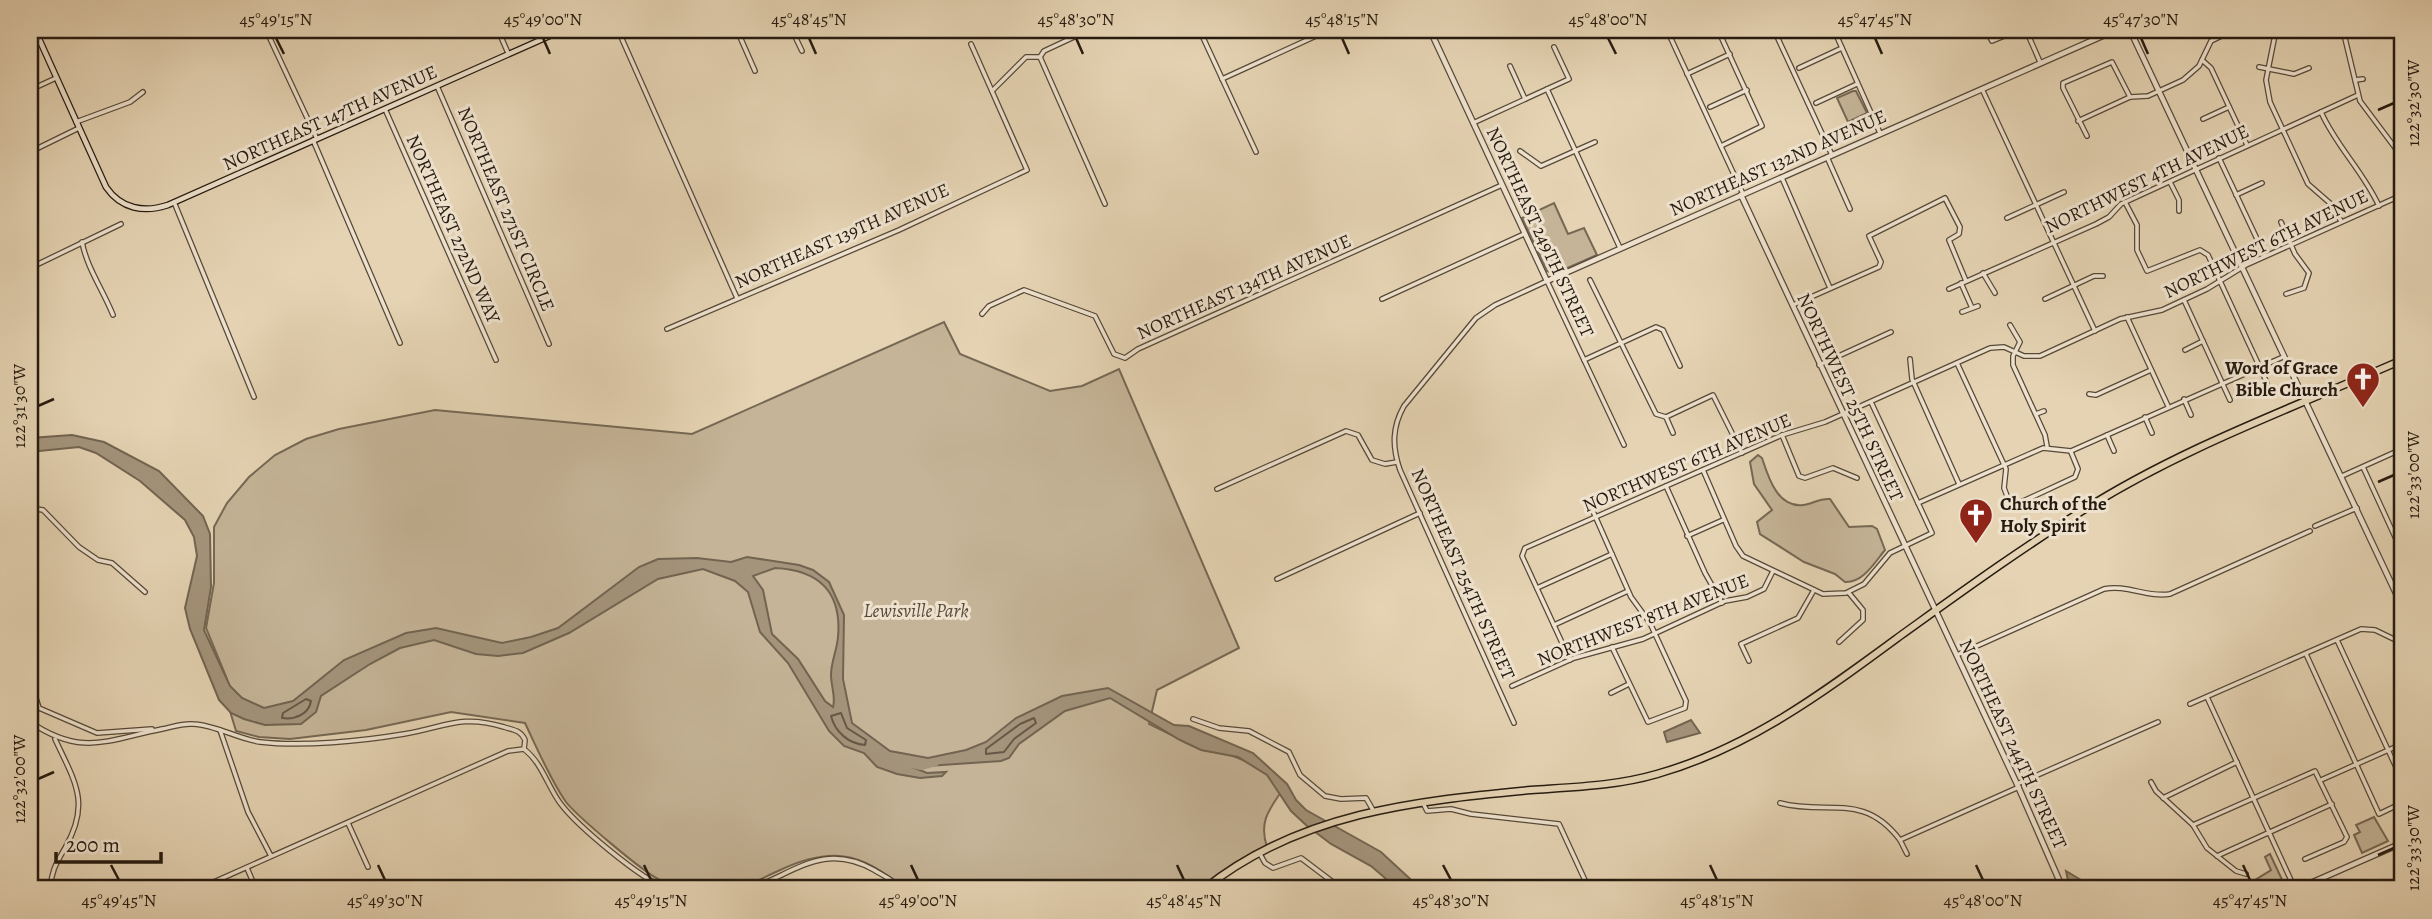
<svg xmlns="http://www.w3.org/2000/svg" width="2432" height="919" font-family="Alegreya,serif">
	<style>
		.green { fill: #c5b497; stroke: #766854; stroke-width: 2 }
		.water { fill: #a4947c; stroke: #726451; stroke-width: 2; fill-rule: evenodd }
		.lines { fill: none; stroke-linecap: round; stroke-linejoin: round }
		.shore { stroke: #655846; stroke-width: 2 }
		.river { stroke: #a4947c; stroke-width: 6 }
		.minor-casing { stroke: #564939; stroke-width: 6 }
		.tertiary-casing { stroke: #564939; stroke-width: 7 }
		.secondary-casing { stroke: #261b10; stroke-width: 7 }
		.primary-casing { stroke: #261b10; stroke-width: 9 }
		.minor { stroke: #eee2ce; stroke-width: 3.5 }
		.tertiary { stroke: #eee2ce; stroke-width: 4.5 }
		.secondary { stroke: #eee2ce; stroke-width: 4.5 }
		.primary { stroke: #e5d3b3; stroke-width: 6 }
		.ticks { fill: none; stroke: #261b10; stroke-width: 2.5 }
		.labels { text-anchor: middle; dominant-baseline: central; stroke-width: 6; stroke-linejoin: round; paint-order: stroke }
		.street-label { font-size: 19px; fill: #261b10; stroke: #eee2ce }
		.poi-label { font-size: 19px; font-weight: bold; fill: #261b10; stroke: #eee2ce; text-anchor: end }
		.park-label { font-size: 19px; font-style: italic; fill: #564938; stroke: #eee2ce }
		.neatline { fill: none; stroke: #261b10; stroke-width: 2.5 }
		.ticks-label { font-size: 18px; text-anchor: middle; fill: #261b10 }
	</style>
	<rect width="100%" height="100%" fill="#e5d3b3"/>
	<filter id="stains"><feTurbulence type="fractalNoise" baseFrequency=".00286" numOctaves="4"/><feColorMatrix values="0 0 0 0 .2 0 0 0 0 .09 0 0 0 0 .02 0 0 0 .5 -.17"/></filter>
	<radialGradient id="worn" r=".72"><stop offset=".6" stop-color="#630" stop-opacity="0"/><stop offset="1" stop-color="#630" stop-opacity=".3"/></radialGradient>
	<g class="green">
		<path d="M1853 91H1856L1867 113 1848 122 1837 98Z"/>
		<path d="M1554 203 1568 234 1584 228 1597 255 1554 274 1547 271 1522 218Z"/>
		<path d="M944 322 960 354 1050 391 1082 386 1119 369 1239 648 1157 690 1149 724 1202 750 1228 754 1248 762 1265 772 1281 792C1268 811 1259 823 1267 847L1204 889H903C862 850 828 847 778 871 766 876 752 885 739 887 714 891 683 892 660 880 644 873 577 816 566 802 551 781 535 744 525 723L451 712 366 730 290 739 259 737 236 731 230 711 227 679 206 628 214 583V527L227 503 249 477 275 455 306 439 339 429 435 410 692 434Z"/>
		<path d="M1758 455 1762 458C1768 476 1777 508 1803 505 1813 504 1819 498 1830 499L1849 527 1872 526 1877 529 1885 550C1875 562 1863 583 1845 582L1835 574 1804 562 1760 534 1757 522 1772 510 1754 484 1750 462Z"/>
		<path d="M2374 817 2388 841 2362 853 2354 835 2360 832 2356 825Z"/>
		<path d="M2270 854 2285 886 2279 889H2255L2252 882 2271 870 2265 857Z"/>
	</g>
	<g class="water">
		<path d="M72 435 104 442 159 471 203 516 210 534 211 587 204 630 230 686 242 698 264 708 293 701 344 660 406 633 436 628 502 643 531 637 558 628 639 567 658 559 697 558 731 562 747 557 799 565 813 570 829 582 844 615 843 679 852 723 890 751 928 758 966 750 986 742 1016 718 1062 696 1108 688 1174 725 1189 726 1253 753 1287 784 1296 800 1306 810 1381 852 1421 889H1398L1371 866 1331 844 1306 825 1291 811 1267 775 1238 757 1201 750 1180 740 1110 698 1065 711 1019 744 1009 758 1001 761 912 767 927 773 946 772 942 776 920 778 897 774 877 767 864 753 844 746 829 731 788 663 760 632 748 592 735 581 703 569 658 579 569 633 523 653 498 656 476 654 434 640 400 648 370 664 321 696 316 712 301 724 265 725 244 719 231 713 219 700 190 629 185 608 197 556 194 537 185 520 140 481 96 453 79 447 30 452V438ZM775 568C819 570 842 592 838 637 837 650 831 662 831 675 831 686 836 697 833 707L825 701 798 659 772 634 763 590 753 576Z"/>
		<path d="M1691 720 1700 733 1667 742 1664 732Z"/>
		<path d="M2066 871 2086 883 2129 880 2153 889H2081L2068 880Z"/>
	</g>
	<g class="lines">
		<g class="shore">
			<path d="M306 699 311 701C309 714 295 720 282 718L283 713Z"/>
			<path d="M841 713 847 728 866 740 865 745C849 744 835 732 831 716Z"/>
			<path d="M1034 718 1036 723 1014 739 1004 752 986 754V749L1020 724Z"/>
		</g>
		<path class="river" d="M912 765 921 767 936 763"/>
		<g class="minor-casing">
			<g id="minor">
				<path d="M266 30 317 139"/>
				<path d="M498 30 508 53"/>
				<path d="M618 30 737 298"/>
				<path d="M737 30 755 71"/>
				<path d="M792 30 802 51"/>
				<path d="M1550 30 1552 36"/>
				<path d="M1667 30 1743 194"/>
				<path d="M1718 30 1762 126 1721 146"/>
				<path d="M1774 30 1832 155"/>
				<path d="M1834 30 1880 133"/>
				<path d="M1986 30 1992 41 2019 30"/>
				<path d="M2026 30 2040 62"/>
				<path d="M2276 30 2266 80 2270 102 2308 184 2331 204 2341 221"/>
				<path d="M2343 30 2360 101 2402 157"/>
				<path d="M1200 31 1256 152"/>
				<path d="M1782 32 1788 30"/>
				<path d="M37 34 47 30"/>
				<path d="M1677 35 1688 30"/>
				<path d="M2398 41 2402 39"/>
				<path d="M1040 57 1105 204"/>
				<path d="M2202 60 2211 68 2247 145"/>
				<path d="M1510 66 1525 99"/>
				<path d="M2259 67 2294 74 2309 68"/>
				<path d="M1799 68 1842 48"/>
				<path d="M1687 74 1730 54"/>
				<path d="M1222 79 1329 30"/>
				<path d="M2355 80 2363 79"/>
				<path d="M437 86 549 344"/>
				<path d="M1547 89 1620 248"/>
				<path d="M1982 89 2095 331"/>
				<path d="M30 90 56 78"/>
				<path d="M992 91 1026 57H1040L1044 51 1089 30"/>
				<path d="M1816 103 1857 84"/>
				<path d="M1710 107 1747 90"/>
				<path d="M385 109 496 360"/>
				<path d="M2321 112C2336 146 2363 171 2379 206"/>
				<path d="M2203 119 2229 107"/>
				<path d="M2078 121 2130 97 2148 96 2183 80 2199 66 2211 41 2234 30"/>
				<path d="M76 122 130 102 143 92"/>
				<path d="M1473 123 1569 79 1554 47"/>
				<path d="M2087 136 2063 88V83L2112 62 2130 97"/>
				<path d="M313 140 400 343"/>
				<path d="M1520 151 1541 166 1595 142"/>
				<path d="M30 152 79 128"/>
				<path d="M1827 157 1850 209"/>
				<path d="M2219 158 2265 256"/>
				<path d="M1782 178 1830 288"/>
				<path d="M2170 182 2179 200V211"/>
				<path d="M2236 195 2262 183"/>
				<path d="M174 202 254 397"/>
				<path d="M2125 202 2137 225V250L2147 271 2200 250 2208 255 2267 383"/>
				<path d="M2007 218 2064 192"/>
				<path d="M2281 222 2295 254 2309 273 2304 288 2286 294"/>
				<path d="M82 242C87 268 103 290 113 315"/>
				<path d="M30 268 121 224"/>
				<path d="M1983 273 1995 293"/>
				<path d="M1590 280 1656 414 1666 417 1713 395 1742 453"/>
				<path d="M1961 283 1972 308"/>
				<path d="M1949 289 2096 224 2109 217 2121 204 2358 95"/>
				<path d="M1382 299 1524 234"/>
				<path d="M2045 299 2094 276H2103"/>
				<path d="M2184 300 2230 400"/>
				<path d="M1793 305 1879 267 1881 262 1869 236 1945 198 1960 227 1959 234 1949 240 1966 281"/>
				<path d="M1962 312 1978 306"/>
				<path d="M982 314 989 306 1024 290 1095 316 1114 354 1125 358 1138 349 1502 185"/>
				<path d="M2127 317 2168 406"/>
				<path d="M2010 325 2020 342 2013 356V365L2045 435 2047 446"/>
				<path d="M667 329 899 230 1027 170 971 44"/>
				<path d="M2185 350 2203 341"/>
				<path d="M1910 359 1912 379 1959 484"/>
				<path d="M1584 360 1656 327 1663 330 1680 366"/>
				<path d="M1957 363 2006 469 2004 488 2009 501 2019 503 2075 477 2078 469 2071 452"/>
				<path d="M1819 365 1891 332"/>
				<path d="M2089 394 2096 395 2151 370"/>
				<path d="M2402 397V408"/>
				<path d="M2184 399 2191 415"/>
				<path d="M2036 414 2044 411"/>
				<path d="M1666 417 1673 433"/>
				<path d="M2145 417 2152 433"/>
				<path d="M1782 435 1799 476 1805 478 1833 468 1857 478"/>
				<path d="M2107 435 2114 451"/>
				<path d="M2363 467 2402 552"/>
				<path d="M1703 470 1736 546 1743 556 1823 594 1846 593 1864 584 1890 553 1932 533 1871 402"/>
				<path d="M2342 476 2402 449"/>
				<path d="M1666 486 1705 573 1722 603"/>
				<path d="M1217 489 1346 431 1358 435 1372 460 1385 464 1397 462"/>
				<path d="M1588 500 1631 597 1650 623 1686 701 1685 708 1648 722 1612 647"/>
				<path d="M1918 503 2043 448 2071 451 2283 357"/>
				<path d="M30 508 43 510 79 547 98 560 112 563 145 592"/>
				<path d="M2315 526 2357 508"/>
				<path d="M1687 536 1723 520"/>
				<path d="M1277 579 1420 513"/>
				<path d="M1537 588 1612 554"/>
				<path d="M1554 625 1628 591"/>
				<path d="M2337 640 2402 780"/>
				<path d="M1839 642 1863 620V610L1849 593"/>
				<path d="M2306 654 2379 814 2402 803"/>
				<path d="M1957 655 2104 589C2126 584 2148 598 2170 594L2310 531"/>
				<path d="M1570 660 1522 556 1525 548 1782 435 1825 422 1990 348 2004 347 2024 356H2040L2120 319 2162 310 2207 289 2246 265 2402 195"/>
				<path d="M1749 661 1741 644 1798 618 1814 590"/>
				<path d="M30 679 39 708 97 733 152 729"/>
				<path d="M1512 686 1574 658 1643 639 1725 601 1747 597 1764 589 1773 571"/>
				<path d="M1611 693 1629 684"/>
				<path d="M2207 697 2295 889"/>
				<path d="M2190 704 2361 629 2375 630 2402 643"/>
				<path d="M1193 719 1219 728 1249 731 1289 752 1300 775 1325 796 1341 799 1366 798 1373 810"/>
				<path d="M30 722C82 757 107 740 162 729 172 727 183 723 193 724 216 725 238 739 260 742 303 747 362 741 404 734 446 727 460 714 504 727 513 730 521 730 525 740L524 749"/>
				<path d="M1514 723 1400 470C1392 447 1392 427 1404 406L1476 318 1495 305 1547 281 1624 445"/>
				<path d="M220 730 248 812 271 856"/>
				<path d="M524 749C542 763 547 785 560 803 578 827 640 878 667 889"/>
				<path d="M2321 780 2402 744"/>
				<path d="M2151 782 2156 791 2193 825 2207 848 2236 871 2246 874"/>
				<path d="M2017 784 2158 722"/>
				<path d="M2163 798 2237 762"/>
				<path d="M1423 803 1427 811 1451 809 1471 814 1559 824 1589 889"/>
				<path d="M1780 803C1827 816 1863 791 1900 840L2019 787"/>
				<path d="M348 823 368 867"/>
				<path d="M2193 825 2315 771 2347 837 2344 842 2305 859"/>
				<path d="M1900 840 1907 854"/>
				<path d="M1260 854 1265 863 1273 868 1301 858 1342 889"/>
				<path d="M2217 856 2332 804"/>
				<path d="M247 868 256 889"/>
				<path d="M51 889C50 873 57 862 65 848 91 803 75 782 55 739"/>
				<path d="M198 889 508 751 524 749"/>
				<path d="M750 889C796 872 824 842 874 870 884 876 894 880 901 889"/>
			</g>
		</g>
		<g class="tertiary-casing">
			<g id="tertiary">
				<path d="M1430 30 1547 281 2116 30"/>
				<path d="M2130 30 2402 606"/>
				<path d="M1741 195 2017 784 2063 889"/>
				<path d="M2297 889 2402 843"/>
			</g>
		</g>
		<g class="secondary-casing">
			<path id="secondary" d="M35 30 106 187C121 209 144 213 168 205L563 30"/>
		</g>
		<g class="primary-casing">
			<path id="primary" d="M1204 889C1299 813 1414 801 1531 790 1574 787 1616 786 1657 774 1749 748 1824 692 1900 636 1960 593 2019 550 2082 511 2181 448 2295 407 2402 360"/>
		</g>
		<use href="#minor" class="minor"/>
		<use href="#tertiary" class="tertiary"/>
		<use href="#secondary" class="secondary"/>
		<use href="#primary" class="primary"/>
	</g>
	<path class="ticks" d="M276 38 284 54M543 38 550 54M809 38 816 54M1076 38 1083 54M1342 38 1349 54M1608 38 1616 54M1875 38 1882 54M2141 38 2148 54M2378 110 2394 103M38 406 54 399M2378 482 2394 475M38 779 54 772M2378 855 2394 848M111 865 119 880M378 865 385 880M644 865 651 880M911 865 918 880M1177 865 1184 880M1443 865 1451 880M1710 865 1717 880M1976 865 1983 880M2243 865 2250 880"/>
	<defs>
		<g id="church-pin" transform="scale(1.75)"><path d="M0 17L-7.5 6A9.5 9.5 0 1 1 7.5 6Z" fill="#8f2418" stroke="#eee2ce"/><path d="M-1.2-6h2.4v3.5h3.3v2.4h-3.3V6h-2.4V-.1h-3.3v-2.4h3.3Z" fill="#fff"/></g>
	</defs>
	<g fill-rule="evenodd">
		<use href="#church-pin" x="2363" y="379"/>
		<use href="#church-pin" x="1976" y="515"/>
	</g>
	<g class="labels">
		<g class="street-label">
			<text transform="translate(330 118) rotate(-24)">NORTHEAST 147TH AVENUE</text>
			<text transform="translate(1778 163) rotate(-24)">NORTHEAST 132ND AVENUE</text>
			<text transform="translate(2147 179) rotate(-26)">NORTHWEST 4TH AVENUE</text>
			<text transform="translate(506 209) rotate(67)">NORTHEAST 271ST CIRCLE</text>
			<text transform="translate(453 229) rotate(66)">NORTHEAST 272ND WAY</text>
			<text transform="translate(1540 232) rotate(65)">NORTHEAST 249TH STREET</text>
			<text transform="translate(842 236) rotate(-24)">NORTHEAST 139TH AVENUE</text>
			<text transform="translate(2266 244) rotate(-26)">NORTHWEST 6TH AVENUE</text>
			<text transform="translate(1244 287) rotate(-24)">NORTHEAST 134TH AVENUE</text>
			<text transform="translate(1850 397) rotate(65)">NORTHWEST 25TH STREET</text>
			<text transform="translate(1687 463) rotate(-23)">NORTHWEST 6TH AVENUE</text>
			<text transform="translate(1463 574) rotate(66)">NORTHEAST 254TH STREET</text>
			<text transform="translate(1643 620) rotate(-21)">NORTHWEST 8TH AVENUE</text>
			<text transform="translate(2013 744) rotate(65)">NORTHEAST 244TH STREET</text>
		</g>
		<g class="poi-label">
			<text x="2338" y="368">Word of Grace<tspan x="2338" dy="22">Bible Church</tspan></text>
			<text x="2000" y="504" text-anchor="start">Church of the<tspan x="2000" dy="22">Holy Spirit</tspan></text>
		</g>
		<g class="park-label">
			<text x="916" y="611">Lewisville Park</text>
		</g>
	</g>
	<rect width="2432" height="919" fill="none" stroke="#e5d3b3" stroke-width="77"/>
	<path d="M56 852v10h105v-10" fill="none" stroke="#261b10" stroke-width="3.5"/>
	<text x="66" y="852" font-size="21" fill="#261b10" stroke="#eee2ce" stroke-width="5" paint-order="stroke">200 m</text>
	<rect x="38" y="38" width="2356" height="842" class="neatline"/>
	<g class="ticks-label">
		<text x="276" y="25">45°49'15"N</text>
		<text x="543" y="25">45°49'00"N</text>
		<text x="809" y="25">45°48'45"N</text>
		<text x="1076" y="25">45°48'30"N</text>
		<text x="1342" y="25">45°48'15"N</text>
		<text x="1608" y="25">45°48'00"N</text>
		<text x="1875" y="25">45°47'45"N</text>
		<text x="2141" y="25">45°47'30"N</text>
		<text transform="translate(2413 103) rotate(-90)" y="6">122°32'30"W</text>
		<text transform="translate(19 406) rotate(-90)" y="6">122°31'30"W</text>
		<text transform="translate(2413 475) rotate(-90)" y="6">122°33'00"W</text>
		<text transform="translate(19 779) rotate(-90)" y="6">122°32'00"W</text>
		<text transform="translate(2413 848) rotate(-90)" y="6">122°33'30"W</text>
		<text x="119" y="906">45°49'45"N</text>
		<text x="385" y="906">45°49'30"N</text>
		<text x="651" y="906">45°49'15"N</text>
		<text x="918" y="906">45°49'00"N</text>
		<text x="1184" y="906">45°48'45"N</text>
		<text x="1451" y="906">45°48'30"N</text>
		<text x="1717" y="906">45°48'15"N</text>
		<text x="1983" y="906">45°48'00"N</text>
		<text x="2250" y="906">45°47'45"N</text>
	</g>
	<rect width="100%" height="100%" filter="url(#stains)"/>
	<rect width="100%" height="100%" fill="url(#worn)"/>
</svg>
